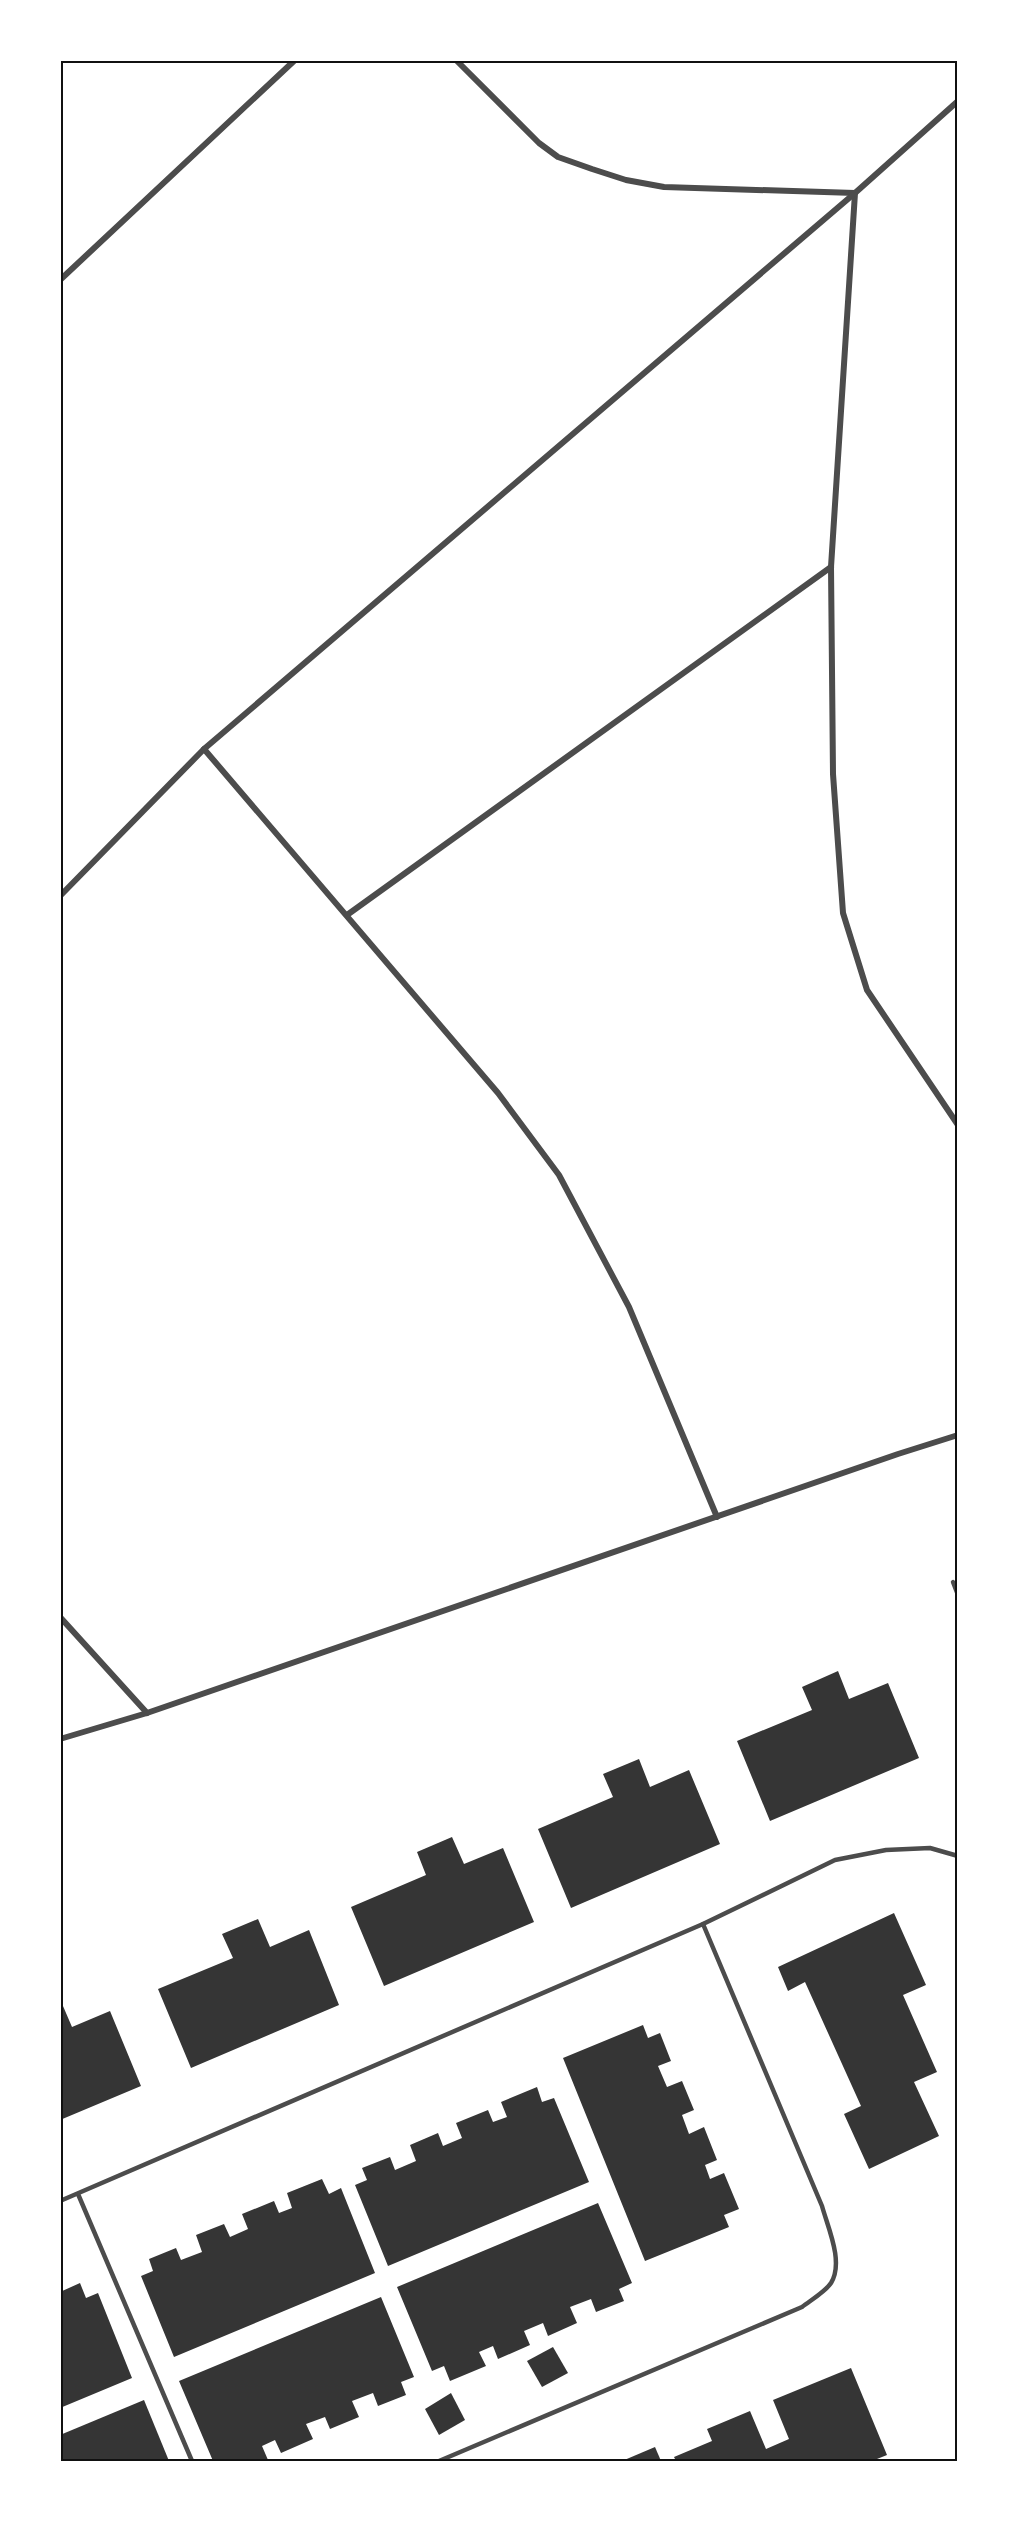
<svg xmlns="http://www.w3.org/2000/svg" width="1018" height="2521" font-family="'Noto Sans',sans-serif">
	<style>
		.building { fill: #353535 }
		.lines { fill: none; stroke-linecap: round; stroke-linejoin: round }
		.service { stroke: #4c4c4c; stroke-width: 4.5 }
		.minor { stroke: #4c4c4c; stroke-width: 6 }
		.neatline { fill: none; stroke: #111; stroke-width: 2 }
	</style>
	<rect width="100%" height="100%" fill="#fff"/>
	<g class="building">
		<path d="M838 1671 849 1699 888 1683 919 1758 770 1821 737 1741 812 1710 802 1687Z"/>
		<path d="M639 1759 650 1787 689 1770 720 1844 571 1908 538 1829 613 1797 603 1774Z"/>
		<path d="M452 1837 464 1864 503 1848 534 1922 384 1986 351 1907 426 1875 417 1852Z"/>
		<path d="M894 1913 926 1985 903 1995 937 2072 914 2082 939 2136 869 2169 844 2114 861 2106 805 1982 788 1991 778 1967Z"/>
		<path d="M258 1919 270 1947 309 1930 339 2005 191 2068 158 1989 233 1958 222 1934Z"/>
		<path d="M60 1999 72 2027 110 2011 141 2086 60 2120Z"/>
		<path d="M643 2025 648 2038 660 2033 671 2061 658 2066 667 2087 682 2081 694 2110 682 2115 689 2134 704 2127 717 2160 705 2165 710 2179 724 2173 739 2209 724 2215 729 2227 645 2261 563 2058Z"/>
		<path d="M537 2087 542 2102 554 2098 589 2182 388 2266 355 2185 367 2180 362 2168 390 2157 395 2170 416 2161 410 2145 438 2133 443 2146 462 2138 456 2123 488 2110 493 2122 507 2117 501 2102Z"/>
		<path d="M322 2179 329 2194 341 2188 375 2273 174 2357 141 2276 153 2271 149 2259 176 2248 181 2260 202 2252 196 2235 224 2224 230 2237 248 2229 242 2214 274 2201 279 2213 292 2208 287 2193Z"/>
		<path d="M598 2203 632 2283 619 2289 624 2301 596 2312 591 2299 570 2307 577 2323 548 2336 543 2323 524 2331 530 2345 498 2359 493 2346 479 2352 486 2366 450 2381 444 2366 432 2371 397 2287Z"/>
		<path d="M80 2283 86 2298 98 2293 132 2378 60 2408V2292Z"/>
		<path d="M381 2297 414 2377 401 2382 406 2395 378 2406 373 2393 352 2401 359 2417 330 2429 325 2417 306 2424 313 2439 281 2453 275 2440 262 2446 268 2460 265 2461H213L179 2381Z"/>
		<path d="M553 2347 568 2373 542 2387 527 2361Z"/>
		<path d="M851 2368 887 2455 872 2461H676L674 2457 712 2441 707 2429 750 2411 766 2449 789 2439 773 2400Z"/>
		<path d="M451 2393 465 2420 439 2435 425 2409Z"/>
		<path d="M144 2400 169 2461H60V2435Z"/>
		<path d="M655 2447 661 2461H622Z"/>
	</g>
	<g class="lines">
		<g class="service">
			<path d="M953 1582 958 1595"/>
			<path d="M78 2194 192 2461"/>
			<path d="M60 2201 703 1924 835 1860 886 1850 930 1848 958 1856"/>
			<path d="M439 2461 802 2307C811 2300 825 2292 831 2283 844 2262 828 2228 822 2206L703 1924"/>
		</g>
		<g class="minor">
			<path d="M456 60 539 143 558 157 592 169 626 180 664 187 855 193 831 567 833 774 843 913 867 990 958 1125"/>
			<path d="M60 280 295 60"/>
			<path d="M204 749 498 1093 559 1175 629 1307 717 1517"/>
			<path d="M60 896 204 749 855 193 958 101"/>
			<path d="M347 915 831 567"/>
			<path d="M60 1617 147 1713"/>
			<path d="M60 1739 147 1713 898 1454 958 1435"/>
		</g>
	</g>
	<rect width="1018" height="2521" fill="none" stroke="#ffffff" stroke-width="123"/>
	<rect x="62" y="62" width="894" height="2398" class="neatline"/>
</svg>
